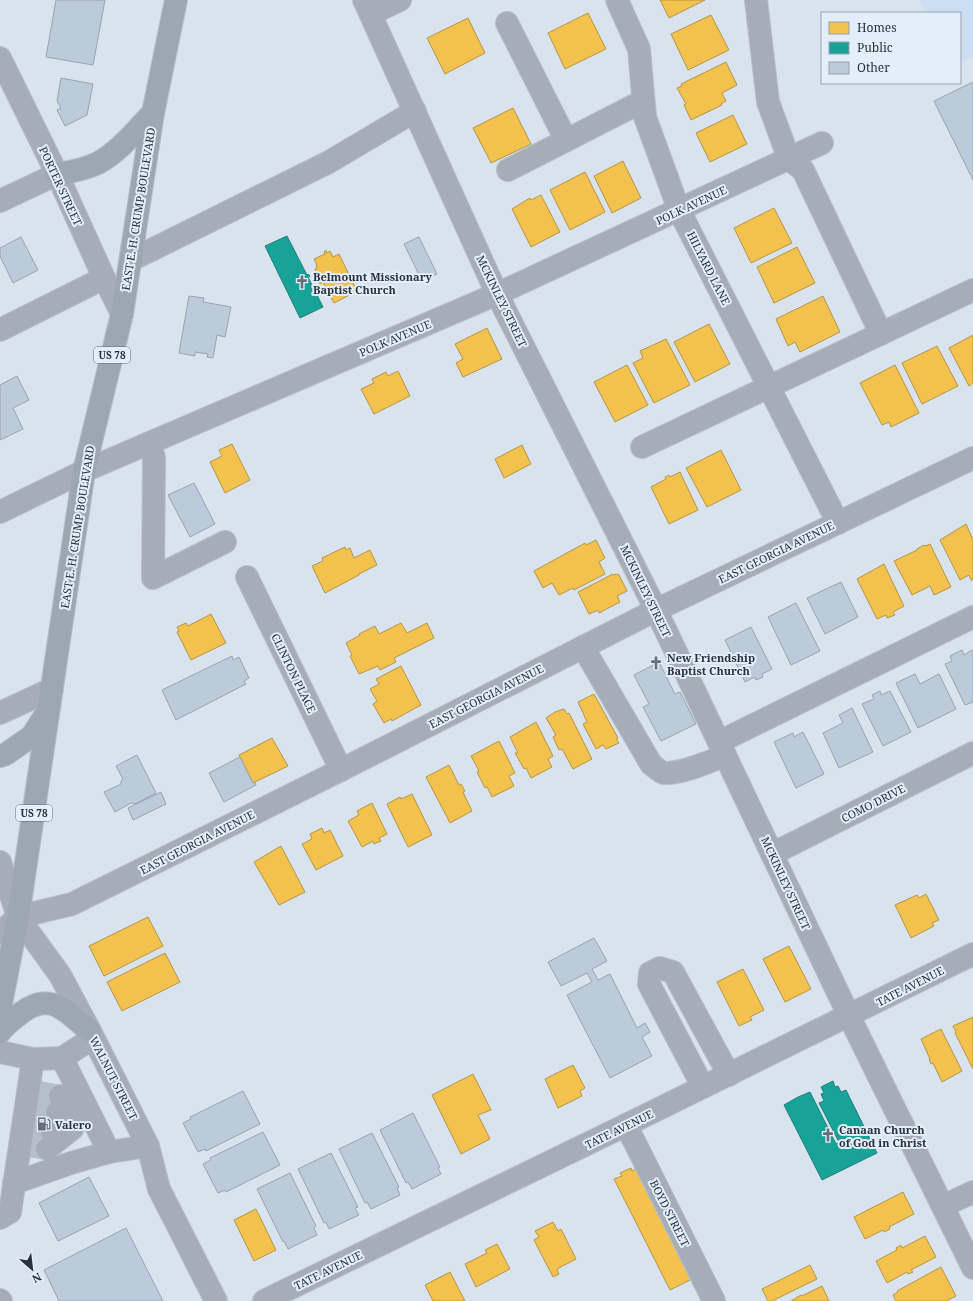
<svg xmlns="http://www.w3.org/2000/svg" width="973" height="1301" font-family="'Noto Serif',serif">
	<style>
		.built { fill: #ccdef2 }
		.homes { fill: #f2c14e; stroke: #b69648 }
		.public { fill: #17a398; stroke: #1d817c }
		.building { fill: #bccbda; stroke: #9ba3ac }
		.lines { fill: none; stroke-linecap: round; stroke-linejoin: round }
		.minor-tunnel { stroke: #b5bfca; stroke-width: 22; stroke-dasharray: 22 11; stroke-linecap: butt }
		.minor-casing { stroke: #b7bfc8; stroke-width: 24 }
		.major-casing { stroke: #b7bfc8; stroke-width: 24 }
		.minor { stroke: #a5adb6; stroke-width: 22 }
		.major { stroke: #9ca7b1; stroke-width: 22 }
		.labels { text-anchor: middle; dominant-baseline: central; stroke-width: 4; stroke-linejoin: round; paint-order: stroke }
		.shield { fill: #e3eefb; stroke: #626a74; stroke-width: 1 }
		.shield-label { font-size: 10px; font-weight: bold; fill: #2a313a }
		.street-label { font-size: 11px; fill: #2a313a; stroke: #e3eefb }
		.poi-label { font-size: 11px; font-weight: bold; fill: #2a313a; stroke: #e3eefb; text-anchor: start }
	</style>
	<rect width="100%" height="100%" fill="#d8e3ee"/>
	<path class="built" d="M919 0H973V57L960 63V13H927Z"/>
	<g class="homes">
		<path d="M660 0H705L669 18Z"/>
		<path d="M588 13 606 49 565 69 548 33Z"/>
		<path d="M711 15 729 50 688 70 671 34Z"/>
		<path d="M468 18 485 53 445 74 427 38Z"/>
		<path d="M726 62 737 85 722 93 726 101 721 104 722 105 691 120 684 105 686 104 677 88 682 86 681 84Z"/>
		<path d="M513 108 531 144 491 163 473 128Z"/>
		<path d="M733 115 747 144 710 162 696 133Z"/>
		<path d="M623 161 641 198 612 213 594 176Z"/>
		<path d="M585 172 605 212 570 230 550 190Z"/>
		<path d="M541 195 560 232 531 247 512 209 530 198 531 200Z"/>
		<path d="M774 208 792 243 751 263 734 228Z"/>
		<path d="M797 247 815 283 774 303 757 267Z"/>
		<path d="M326 250 327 253 330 251 333 257 339 254 357 291 334 303 323 282 320 284 318 279H320L315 269 317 268 316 265H317L314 259 325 254 324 252Z"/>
		<path d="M823 296 840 332 800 352 795 342 788 346 776 319Z"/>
		<path d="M709 324 730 364 695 382 674 342Z"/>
		<path d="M487 328 502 359 463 377 456 363 463 359 455 344Z"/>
		<path d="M973 335V383L969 386 949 348Z"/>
		<path d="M666 339 690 385 654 403 633 363 643 358 640 351Z"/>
		<path d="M937 346 958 386 922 404 902 363Z"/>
		<path d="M627 365 648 405 615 422 594 382Z"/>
		<path d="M895 365 919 413 891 427 889 422 882 425 860 383Z"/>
		<path d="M398 371 410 396 374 414 361 389 374 383 372 379 386 372 388 376Z"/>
		<path d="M232 444 250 480 225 493 210 462 222 456 219 450Z"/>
		<path d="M522 445 531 464 504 478 495 459Z"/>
		<path d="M721 450 741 490 707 507 686 468Z"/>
		<path d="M680 472 698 510 669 524 651 487 666 479 665 477 669 475 670 477Z"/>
		<path d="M966 524 973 540V579L971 580 969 575 960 580 940 540Z"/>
		<path d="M596 540 605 558 599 562 605 574 574 590 573 588 559 595 552 583 543 588 534 571 585 543 586 545Z"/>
		<path d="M930 544 951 587 934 595 930 586 912 595 894 561 917 550V549L924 545 925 546Z"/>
		<path d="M345 547 346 550 350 548 354 558 370 550 377 565 359 574V575L325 593 312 566 323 561 322 558Z"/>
		<path d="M884 564 904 606 893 612 895 615 887 618 886 615 877 619 857 579Z"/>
		<path d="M613 574V575L616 574 619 575 627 591 617 596 620 602 599 613 598 610 589 614 578 592Z"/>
		<path d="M211 614 226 643 191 660 177 632 179 631 177 627 186 623 188 626Z"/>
		<path d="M401 623 407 633 427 623 434 638 394 658 396 662 380 670 378 666 359 674 350 656 352 655 346 643 360 635 359 634 375 626 379 634Z"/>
		<path d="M401 666 421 705 392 721 391 719 384 723 373 704 377 701 370 689 379 684 376 679Z"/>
		<path d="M594 694 618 738 616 739 619 743 606 749 603 745 596 749 583 724 587 722 578 702Z"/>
		<path d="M564 709 567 714 569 713 592 759 573 769 562 749 559 750 553 737 556 735 546 718 555 712Z"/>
		<path d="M536 722 553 756 548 759 552 767 531 778 526 768 524 769 515 753H518L510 737Z"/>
		<path d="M272 738 288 766 253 783 239 755Z"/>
		<path d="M499 741 515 773 509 776 514 786 492 797 487 787 485 788 477 772 479 771 471 756Z"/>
		<path d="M449 765 459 785 461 784 465 791 463 792 472 811 450 823 426 777Z"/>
		<path d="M412 794 432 835 408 847 387 804 400 797 401 799Z"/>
		<path d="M372 803 387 834 379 838 381 841 374 844 373 841 362 847 348 821 359 815 357 811Z"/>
		<path d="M322 828 324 833 330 830 343 856 316 870 302 844 312 839 310 834Z"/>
		<path d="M281 846 305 892 279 905 254 862Z"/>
		<path d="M926 894 939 920 932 923 934 926 911 938 895 905 917 895 919 898Z"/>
		<path d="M148 917 163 946 104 976 89 946Z"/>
		<path d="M789 946 811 989 785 1002 763 959Z"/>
		<path d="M165 953 180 982 122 1011 107 982Z"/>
		<path d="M743 969 764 1010 750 1017 752 1020 739 1026 717 982Z"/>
		<path d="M973 1017V1069L955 1033 956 1032 953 1026Z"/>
		<path d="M941 1029 962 1071 942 1082 933 1063 931 1064 929 1059H930L921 1039Z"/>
		<path d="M573 1065 585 1088 580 1091 582 1096 558 1108 545 1079Z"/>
		<path d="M473 1074 491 1110 478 1115 490 1139 461 1154 432 1095Z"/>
		<path d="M639 1167 692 1279 670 1290 614 1179 622 1176 620 1173 631 1168 632 1171Z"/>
		<path d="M903 1192 914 1214 889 1227 890 1229 884 1232 883 1230 865 1239 854 1217Z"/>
		<path d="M256 1209 276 1250 254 1261 234 1220Z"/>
		<path d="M553 1222 558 1231 561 1229 576 1259 557 1269 559 1274 553 1277 534 1240 539 1237 535 1231Z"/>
		<path d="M925 1236 936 1257 911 1270 913 1272 908 1274 907 1272 887 1283 876 1261 897 1250 896 1248 901 1245 902 1248Z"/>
		<path d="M497 1244 510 1269 476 1287 465 1264 487 1253 485 1250Z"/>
		<path d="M810 1265 817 1279 772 1301H768L762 1289Z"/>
		<path d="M941 1267 956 1296 946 1301H896L893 1295 898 1292 897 1291Z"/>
		<path d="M450 1272 465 1301H433L425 1285Z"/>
		<path d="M822 1286 829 1301H791L801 1295 802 1296Z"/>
	</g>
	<g class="public">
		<path d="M287 236 307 275 308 274 310 276 308 277 323 307 300 318 265 246Z"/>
		<path d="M833 1081 835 1087 838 1086 841 1092 846 1090 877 1153 822 1180 784 1105 798 1097 810 1092 836 1144 839 1142 819 1103 824 1101 821 1094 824 1093 821 1087Z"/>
	</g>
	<g class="building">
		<path d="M56 0H105L93 65 46 57Z"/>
		<path d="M61 78 93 84 87 115 65 126 57 110 61 108 57 101Z"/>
		<path d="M973 82V180L934 101Z"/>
		<path d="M21 237 38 270 13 283 0 256V248Z"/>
		<path d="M419 237 437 274 422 281 404 244Z"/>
		<path d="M189 296 204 298 203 302 231 307 225 337 217 335 213 358 207 357 208 354 195 352V356L179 353Z"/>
		<path d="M17 376 29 400 13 408 23 429 0 440V385Z"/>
		<path d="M194 483 215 524 190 537 168 495Z"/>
		<path d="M841 582 858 617 825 634 807 598Z"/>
		<path d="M796 603 820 651 791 665 768 617Z"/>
		<path d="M751 627 772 669 762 674 763 677 756 680 755 677 745 682 725 640Z"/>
		<path d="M962 650 964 655 972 650 973 652V702L965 705 945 664 952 661 950 656Z"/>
		<path d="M232 656 233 660 239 657 249 678 244 681 246 684 176 720 162 690Z"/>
		<path d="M659 662 675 694 680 692 696 724 661 741 643 707 649 704 634 675Z"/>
		<path d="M915 674 920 684 939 674 956 709 918 728 896 683Z"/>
		<path d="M880 691 881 695 890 691 911 732 883 746 862 704 874 699 872 695Z"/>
		<path d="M852 708 873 752 839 768 823 733 843 723 839 715Z"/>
		<path d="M803 732 824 774 796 788 774 742 793 733 794 737Z"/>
		<path d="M137 755 156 793 135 804 131 803 115 812 104 792 121 784V781L123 779 116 766Z"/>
		<path d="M240 757 253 783 255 782 256 785 224 802 209 773Z"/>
		<path d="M161 792 166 804 133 820 128 808Z"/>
		<path d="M594 938 607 961 592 969 598 980 610 974 637 1028 645 1023 650 1032 642 1037 652 1056 610 1078 567 995 592 982 587 973 561 986 548 962Z"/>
		<path d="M243 1091 260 1124 206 1151 205 1149 198 1152 183 1123 191 1119 190 1117Z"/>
		<path d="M413 1113 440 1167 438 1168 441 1174 412 1189 408 1182 406 1183 380 1130Z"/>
		<path d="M263 1132 280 1165 226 1192 225 1190 218 1193 203 1164 211 1160 210 1158Z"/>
		<path d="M372 1133 399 1187 397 1188 400 1195 371 1209 367 1202 365 1203 339 1149Z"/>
		<path d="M331 1153 358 1207 355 1208 359 1215 329 1229 326 1222 324 1223 298 1169Z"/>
		<path d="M290 1173 316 1226 314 1228 317 1235 288 1249 284 1241 283 1242 257 1189Z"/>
		<path d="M89 1177 109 1216 58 1241 39 1203Z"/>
		<path d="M126 1228 163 1301H59L44 1270Z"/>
	</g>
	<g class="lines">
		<g class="minor-tunnel">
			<path d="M38 1092 60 1096"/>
			<path d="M35 1108 57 1113"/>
			<path d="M31 1129 52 1133"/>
			<path d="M28 1146 47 1149"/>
		</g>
		<g class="minor-casing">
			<g id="minor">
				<path d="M364 0 497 294 656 610 849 1016 973 1268"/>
				<path d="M617 0 639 49 645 117 679 210 838 523"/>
				<path d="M756 0 768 102 789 159 803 170 881 334"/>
				<path d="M371 14 400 0"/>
				<path d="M507 23 566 140"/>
				<path d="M0 58 57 174 104 278 122 314"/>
				<path d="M508 170 643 101"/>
				<path d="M0 201 57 174"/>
				<path d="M131 260 329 162 415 111"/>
				<path d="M0 330 104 278"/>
				<path d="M150 443 154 458 153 578 225 542"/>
				<path d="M642 447 973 290"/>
				<path d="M0 512 84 471 497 294 822 143"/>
				<path d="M247 577 341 770"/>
				<path d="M583 647 651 764C655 767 660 772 664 773 680 774 710 762 725 755"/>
				<path d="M0 713 52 689"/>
				<path d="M719 742 973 617"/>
				<path d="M772 854 973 753"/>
				<path d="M0 862 18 917 60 975 90 1031 148 1146 159 1189 216 1301"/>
				<path d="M0 933 18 917 72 904 341 770 656 610 973 458"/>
				<path d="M0 1052 33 1059 62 1058 93 1038"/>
				<path d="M62 1058 109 1152"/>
				<path d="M703 1087 649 984 650 973 660 968 673 972 729 1075"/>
				<path d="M57 1113 72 1129 60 1096"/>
				<path d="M626 1125 714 1301"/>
				<path d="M47 1149 72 1129 52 1133"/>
				<path d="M14 1183 71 1163 109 1152 148 1146"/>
				<path d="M943 1206 973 1192"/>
				<path d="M0 1218 10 1212 33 1059"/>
				<path d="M0 1300 1 1301"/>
				<path d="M264 1301 626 1125 973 954"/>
			</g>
		</g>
		<g class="major-casing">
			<g id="major">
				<path d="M57 174C71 172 86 169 98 163 120 151 136 130 153 113"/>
				<path d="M0 756 6 754 32 736 46 714"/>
				<path d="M0 1009 18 917 84 471 122 314 153 113 176 0"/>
				<path d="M0 1032C6 1024 13 1019 21 1013 51 990 66 1012 90 1031"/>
			</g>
		</g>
		<use href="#minor" class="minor"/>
		<use href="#major" class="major"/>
	</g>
	<defs>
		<g id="church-bare" transform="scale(1.08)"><path d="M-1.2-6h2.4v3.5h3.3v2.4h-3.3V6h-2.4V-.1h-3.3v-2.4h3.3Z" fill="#676f79" stroke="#e3eefb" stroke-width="2.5" paint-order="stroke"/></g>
		<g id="fuel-bare" transform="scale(1.08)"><path d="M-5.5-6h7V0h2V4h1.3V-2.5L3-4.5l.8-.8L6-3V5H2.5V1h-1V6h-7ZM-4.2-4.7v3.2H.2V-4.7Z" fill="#676f79" stroke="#e3eefb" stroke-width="2.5" paint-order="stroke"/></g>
	</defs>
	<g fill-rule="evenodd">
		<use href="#church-bare" x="302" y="282"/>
		<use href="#church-bare" x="656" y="663"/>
		<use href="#fuel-bare" x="44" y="1124"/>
		<use href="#church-bare" x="828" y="1135"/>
	</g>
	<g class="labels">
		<g class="shield">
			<rect x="94" y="347" width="36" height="16" rx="3"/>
			<rect x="16" y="805" width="36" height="16" rx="3"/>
		</g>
		<g class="shield-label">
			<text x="112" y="355">US 78</text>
			<text x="34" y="813">US 78</text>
		</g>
		<g class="street-label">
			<text transform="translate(61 186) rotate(65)">PORTER STREET</text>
			<text transform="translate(691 205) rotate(-25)">POLK AVENUE</text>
			<text transform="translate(138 209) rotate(-81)">EAST E. H. CRUMP BOULEVARD</text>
			<text transform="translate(709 268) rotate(63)">HILYARD LANE</text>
			<text transform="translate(502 301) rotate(64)">MCKINLEY STREET</text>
			<text transform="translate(395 338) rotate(-23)">POLK AVENUE</text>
			<text transform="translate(77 527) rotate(-81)">EAST E. H. CRUMP BOULEVARD</text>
			<text transform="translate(776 552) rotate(-26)">EAST GEORGIA AVENUE</text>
			<text transform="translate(646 591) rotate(64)">MCKINLEY STREET</text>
			<text transform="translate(294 673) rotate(64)">CLINTON PLACE</text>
			<text transform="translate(486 696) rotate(-27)">EAST GEORGIA AVENUE</text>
			<text transform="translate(873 803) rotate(-27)">COMO DRIVE</text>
			<text transform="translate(197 842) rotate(-27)">EAST GEORGIA AVENUE</text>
			<text transform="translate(786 883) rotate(65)">MCKINLEY STREET</text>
			<text transform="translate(910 986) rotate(-27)">TATE AVENUE</text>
			<text transform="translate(114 1078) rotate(63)">WALNUT STREET</text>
			<text transform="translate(619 1129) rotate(-26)">TATE AVENUE</text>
			<text transform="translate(670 1213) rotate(63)">BOYD STREET</text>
			<text transform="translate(328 1270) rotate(-26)">TATE AVENUE</text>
		</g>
		<g class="poi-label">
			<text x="313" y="276">Belmount Missionary<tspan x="313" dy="13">Baptist Church</tspan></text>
			<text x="667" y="657">New Friendship<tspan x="667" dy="13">Baptist Church</tspan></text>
			<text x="55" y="1124">Valero</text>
			<text x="839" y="1129">Canaan Church<tspan x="839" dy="13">of God in Christ</tspan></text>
		</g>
	</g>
	<rect x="821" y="12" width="140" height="72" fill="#e3eefb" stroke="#99a2ae"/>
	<rect x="829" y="22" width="20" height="12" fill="#f2c14e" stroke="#99a2ae"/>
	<text x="857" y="32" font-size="12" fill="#2a313a">Homes</text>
	<rect x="829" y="42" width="20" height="12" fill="#17a398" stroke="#99a2ae"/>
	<text x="857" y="52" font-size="12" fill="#2a313a">Public</text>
	<rect x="829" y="62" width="20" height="12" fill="#bccbda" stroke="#99a2ae"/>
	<text x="857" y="72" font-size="12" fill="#2a313a">Other</text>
	<g transform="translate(32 1269) rotate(152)" stroke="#e3eefb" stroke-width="3" paint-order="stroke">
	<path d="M0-3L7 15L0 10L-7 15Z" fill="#2a313a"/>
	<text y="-6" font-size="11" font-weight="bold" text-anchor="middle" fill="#2a313a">N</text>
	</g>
</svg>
